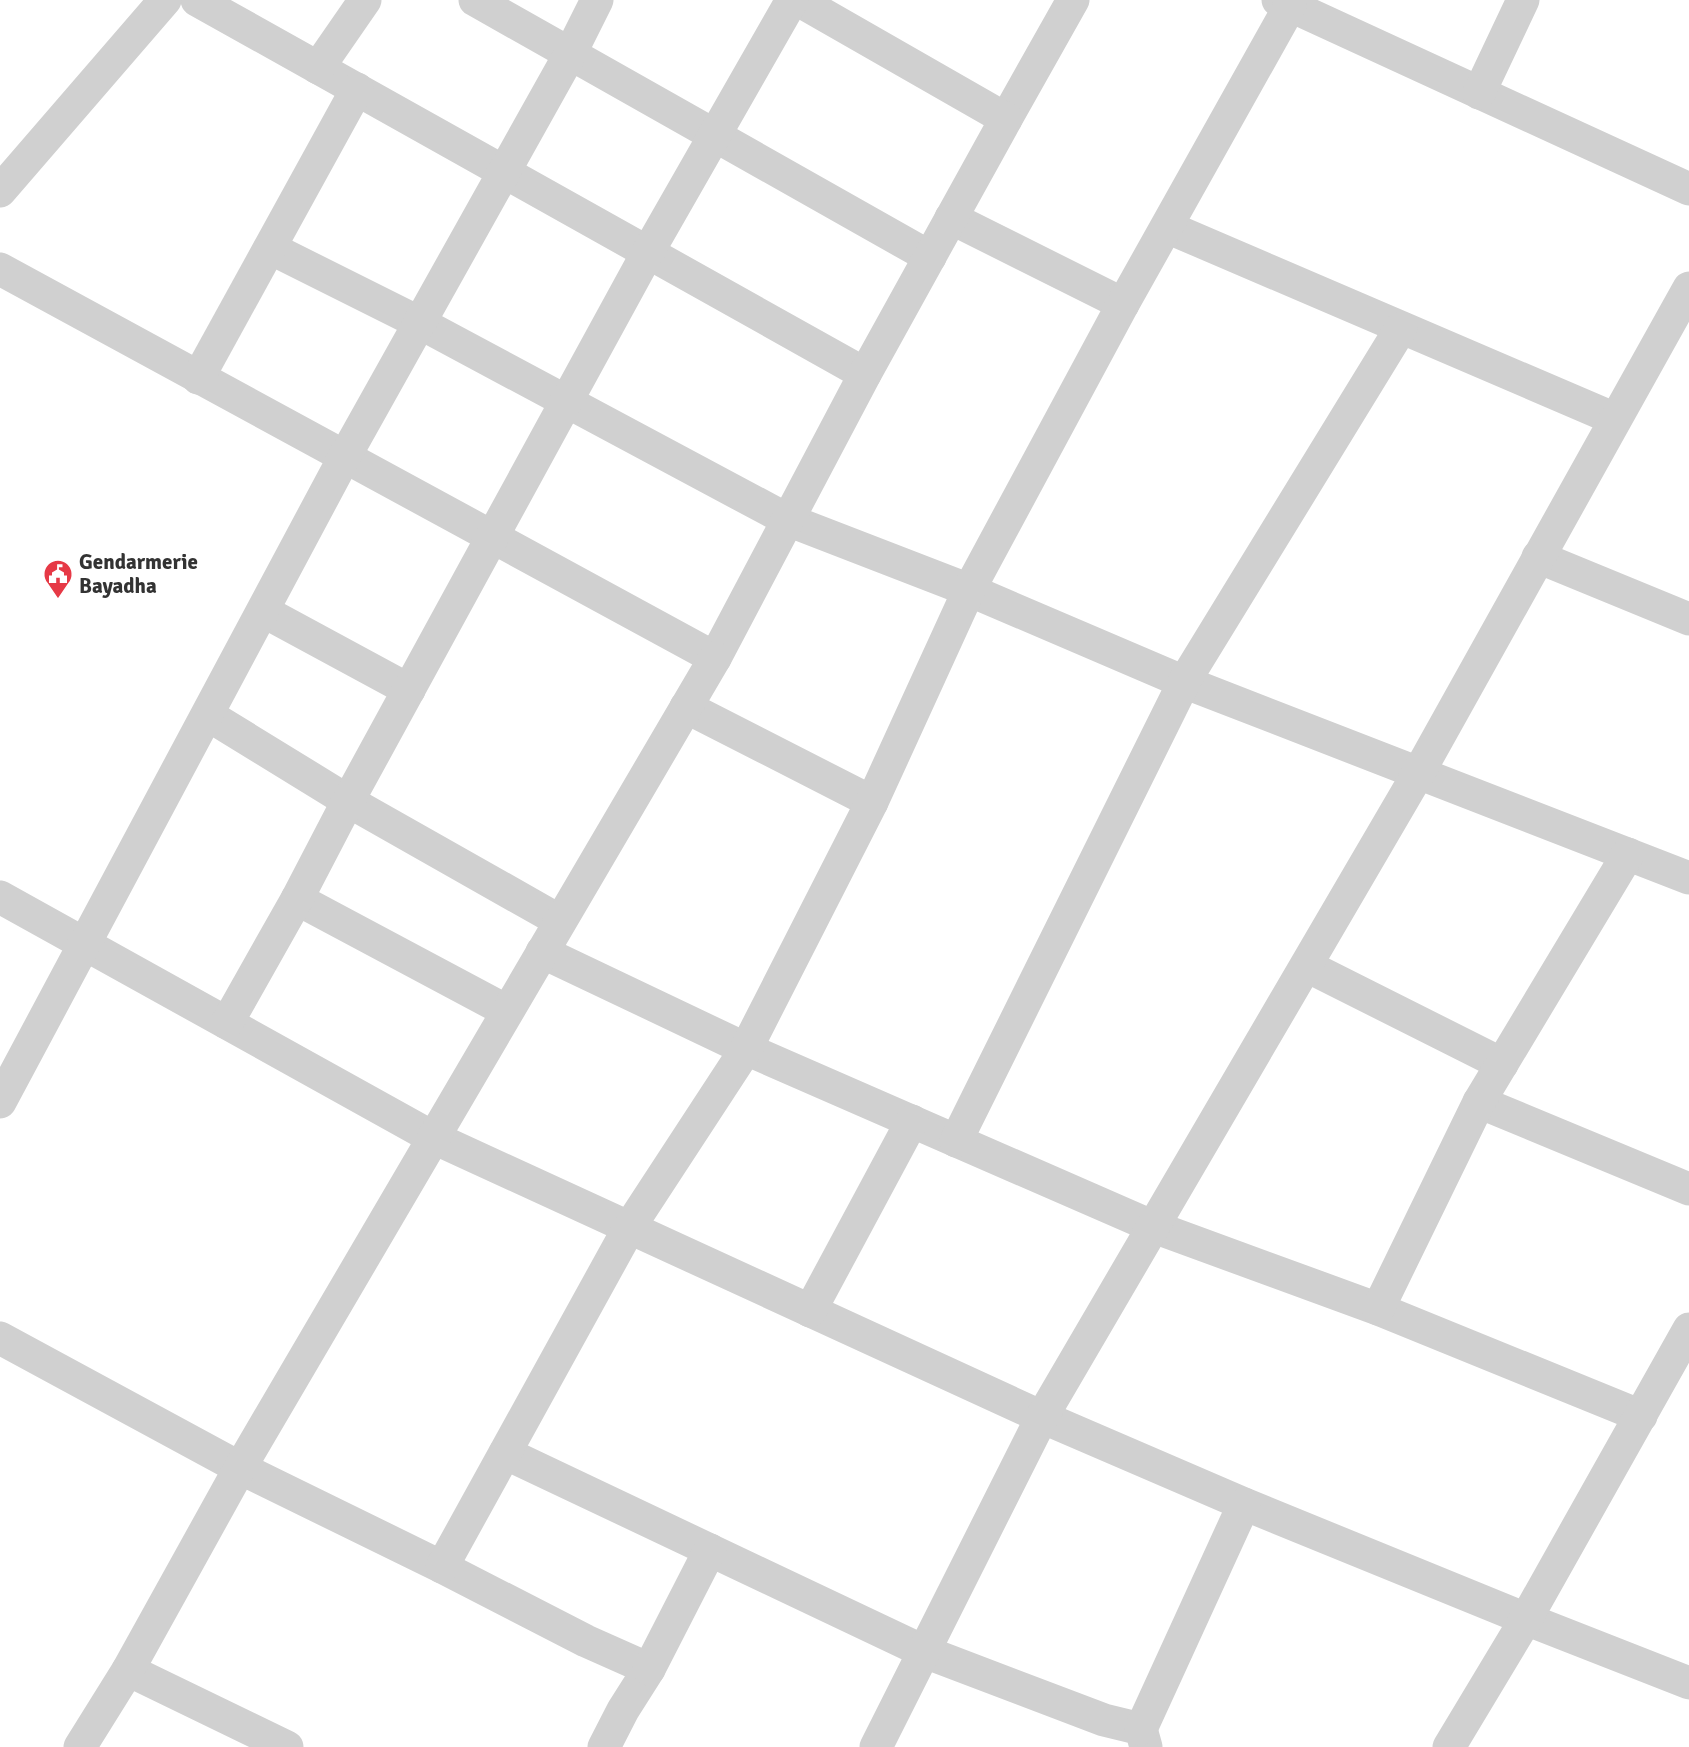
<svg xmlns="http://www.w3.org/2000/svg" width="1689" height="1747" font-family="Signika,sans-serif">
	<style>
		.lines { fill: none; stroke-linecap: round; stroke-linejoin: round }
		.minor { stroke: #d0d0d0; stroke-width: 33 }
		.labels { text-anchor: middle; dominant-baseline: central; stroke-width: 6; stroke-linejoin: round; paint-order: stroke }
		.poi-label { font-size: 21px; font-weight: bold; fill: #333; stroke: #fff; text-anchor: start }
	</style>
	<rect width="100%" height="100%" fill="#fff"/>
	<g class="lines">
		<g class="minor">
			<path d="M197 0 865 374"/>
			<path d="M475 0 930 257"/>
			<path d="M1278 0 1689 189"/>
			<path d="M318 68 365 0"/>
			<path d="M1479 93 1523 0"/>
			<path d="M1006 119 1073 0"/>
			<path d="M0 191 165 0"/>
			<path d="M951 218 1123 304"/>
			<path d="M1167 227 1615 419"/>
			<path d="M270 248 420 323 788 520 969 590 1184 682 1689 878"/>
			<path d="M0 269 715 658 865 374 1006 119 798 0"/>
			<path d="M198 378 357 89"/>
			<path d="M1538 557 1689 619"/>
			<path d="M263 611 409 690"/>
			<path d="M686 707 872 802"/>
			<path d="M208 715 348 801 560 921"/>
			<path d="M0 897 432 1137 1042 1417 1244 1504 1526 1619 1689 1683"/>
			<path d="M297 899 507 1011"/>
			<path d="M542 952 746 1049 1154 1227 1378 1309 1641 1416"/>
			<path d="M1307 966 1502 1064"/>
			<path d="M227 1023 297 899 348 801 648 252 792 0"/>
			<path d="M0 1102 344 458 570 54 597 0"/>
			<path d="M1479 1102 1689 1189"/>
			<path d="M956 1141 1184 682 1401 328"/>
			<path d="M1378 1309 1479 1102 1628 854"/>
			<path d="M810 1311 912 1121"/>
			<path d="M0 1338 240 1468 442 1567 586 1641 649 1669 623 1710 604 1747"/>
			<path d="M505 1453 925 1652 1104 1720 1141 1729 1146 1747"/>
			<path d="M442 1567 629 1228 746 1049 872 802 969 590 1123 304 1290 6"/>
			<path d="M649 1669 710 1550"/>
			<path d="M128 1670 287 1747"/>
			<path d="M1141 1729 1244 1504"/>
			<path d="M80 1747 128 1670 240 1468 715 658"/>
			<path d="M876 1747 1042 1417 1419 772 1689 288"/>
			<path d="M1449 1747 1526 1619 1689 1329"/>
		</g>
	</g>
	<defs>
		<g id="civic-pin" transform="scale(1.5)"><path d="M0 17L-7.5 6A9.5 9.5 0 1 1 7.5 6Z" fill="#e63946" stroke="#fff"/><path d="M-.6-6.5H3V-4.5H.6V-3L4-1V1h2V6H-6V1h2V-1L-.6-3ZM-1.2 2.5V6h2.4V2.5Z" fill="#fff"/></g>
	</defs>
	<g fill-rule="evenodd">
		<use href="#civic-pin" x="58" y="574"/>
	</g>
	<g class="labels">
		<g class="poi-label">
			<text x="79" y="562">Gendarmerie<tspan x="79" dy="24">Bayadha</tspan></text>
		</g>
	</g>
</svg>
